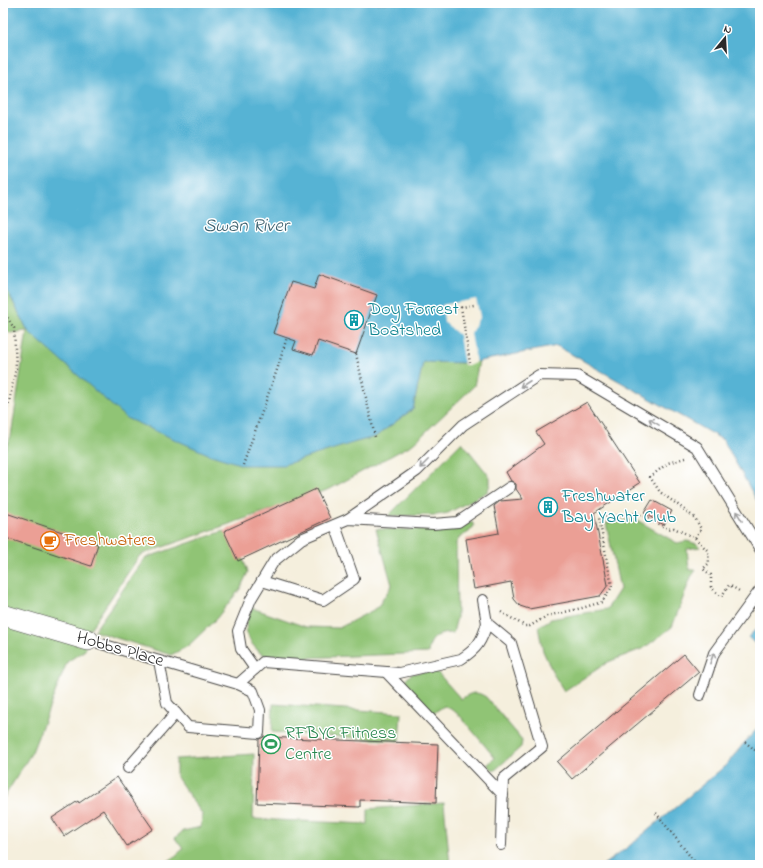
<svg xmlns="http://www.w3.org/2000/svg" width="763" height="868" font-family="'Indie Flower',sans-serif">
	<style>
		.green { fill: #90c475; stroke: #5e7850 }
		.water { fill: #56b3d4; stroke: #406f80 }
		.pier { fill: #f5efdd }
		.building { fill: #eb9f95 }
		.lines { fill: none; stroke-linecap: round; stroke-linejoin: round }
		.service-casing { stroke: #494846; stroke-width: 12 }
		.minor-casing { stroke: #494846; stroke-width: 22 }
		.path { stroke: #494846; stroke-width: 2.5; stroke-dasharray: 1 3; stroke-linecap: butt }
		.service { stroke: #fff; stroke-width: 10 }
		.minor { stroke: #fff; stroke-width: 21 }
		.oneway { stroke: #a0a0a0 }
		.labels { text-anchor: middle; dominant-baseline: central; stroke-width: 3; stroke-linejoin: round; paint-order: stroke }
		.culture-label { font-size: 18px; fill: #0d838f; stroke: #fff; text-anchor: start }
		.food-label { font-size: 18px; fill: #c56008; stroke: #fff; text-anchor: start }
		.street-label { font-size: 18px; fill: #2b2b2b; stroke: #fff }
		.leisure-label { font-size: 18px; fill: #27864d; stroke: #fff; text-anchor: start }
		.water-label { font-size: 19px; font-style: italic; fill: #3c616f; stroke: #fff }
	</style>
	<rect width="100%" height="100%" fill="#fff"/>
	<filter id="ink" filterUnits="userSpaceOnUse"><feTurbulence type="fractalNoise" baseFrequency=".025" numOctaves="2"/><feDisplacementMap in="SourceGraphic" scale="8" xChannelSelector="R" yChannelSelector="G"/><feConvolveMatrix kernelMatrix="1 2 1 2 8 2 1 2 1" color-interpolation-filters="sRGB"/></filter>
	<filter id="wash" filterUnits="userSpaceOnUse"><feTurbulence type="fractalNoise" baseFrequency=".012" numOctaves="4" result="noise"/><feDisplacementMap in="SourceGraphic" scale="16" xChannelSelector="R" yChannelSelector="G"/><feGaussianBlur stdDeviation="0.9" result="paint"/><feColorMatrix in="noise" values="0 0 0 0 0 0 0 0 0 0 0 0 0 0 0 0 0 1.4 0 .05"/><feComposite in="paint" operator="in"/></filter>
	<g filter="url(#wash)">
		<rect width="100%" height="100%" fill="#f5efdd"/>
		<g class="green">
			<path d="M3 282 28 331 356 442 375 437 413 409 423 362 470 363 479 361 474 386 413 444 330 489 140 555 90 629 85 650 67 662 32 752 3 799V454L11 436 27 331 10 333 3 329Z"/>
			<path d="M462 442 490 477V485L487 492 448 513 437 515 388 516Z"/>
			<path d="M635 519 677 543 687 541 697 544 700 547 687 549 689 570H696L691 577 672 627 644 648 608 662 564 691 554 675 543 651 538 627 551 619 607 609 620 589 606 523Z"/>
			<path d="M472 522 474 526 469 532 460 537 456 543 457 617 453 633C438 633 430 637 428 653L275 659 260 653 252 644 247 635 246 623 252 608 306 627 339 628 377 608 392 585 376 529 447 530Z"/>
			<path d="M224 531 243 559 248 572 240 589 216 619 188 646 171 655 94 631 145 558Z"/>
			<path d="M431 670 438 673 461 699C471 693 475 690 486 697L519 736 522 741 521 747 494 771 487 765 495 758 461 717 453 710 444 706 432 714 404 682 411 674Z"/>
			<path d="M273 704 401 713 399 741 272 732Z"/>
			<path d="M254 754 253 819 368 824V809L444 803 450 865H162L173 858 183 849 175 838 183 831 201 827 202 814 176 776V759Z"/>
		</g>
		<g class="water">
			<path d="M3 3H760V506L723 440 557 346 470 363 423 362 413 409 375 437 356 442 283 465H243L208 454 126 418 28 331 3 282Z"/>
			<path d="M760 625V649L748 637Z"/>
			<path d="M760 726V865H603L628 847 725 766 745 742Z"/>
		</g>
		<path class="pier" d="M476 299 480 316 471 333 476 363 470 365H464L459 335 444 322 442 305Z"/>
		<g id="blocks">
			<g class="building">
				<path d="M319 274 377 295 356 354 318 341 313 355 293 349 296 341 273 333 291 282 314 289Z"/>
				<path d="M587 402 640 483 594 513 608 585 600 596 529 609 520 606 514 599 511 582 474 589 466 539 499 533 494 506 500 501 523 499 516 489V484L511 481 506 472 544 444 536 432Z"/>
				<path d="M316 489 330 518 238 561 224 531Z"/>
				<path d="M652 500 672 511 664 525 644 513Z"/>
				<path d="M3 512 98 544 91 566 3 537Z"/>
				<path d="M684 654 699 672 572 779 557 762Z"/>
				<path d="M263 737 438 744 436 803 360 800V807L257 803 259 739Z"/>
				<path d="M117 777 153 829 127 846 103 810 64 836 52 818 78 801 79 803Z"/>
			</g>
		</g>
	</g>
	<g filter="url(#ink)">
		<use href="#blocks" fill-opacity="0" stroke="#494846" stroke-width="1"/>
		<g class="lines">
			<g class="service-casing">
				<g id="service">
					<path d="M348 519 417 471 463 425 539 375 577 376 697 447 760 549"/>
					<path d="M262 581 323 600 354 579 335 525"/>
					<path d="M483 600 487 623"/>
					<path d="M88 640 238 684 253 691 260 710 259 733 188 727 167 703 159 661"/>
					<path d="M255 669 241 649 238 631 251 599 274 561 301 539 348 519 433 524 458 522 510 487"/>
					<path d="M386 672 503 795"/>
					<path d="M238 684 263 662 399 673 461 659C477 649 482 641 487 623L511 643 542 747 503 779 501 845"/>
					<path d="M700 695 714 653 760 590"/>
					<path d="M128 768 176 713"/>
				</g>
			</g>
			<g class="minor-casing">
				<path id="minor" d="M3 615 88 640"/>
			</g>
			<g class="path">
				<path d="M461 307 470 363"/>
				<path d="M445 310 474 305"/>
				<path d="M3 311 14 328 16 368 8 407 3 417"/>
				<path d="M356 354 375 437"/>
				<path d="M685 458 668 463 650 477 660 492 678 505 695 518 701 529 695 538"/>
				<path d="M243 465 278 367 287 337"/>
				<path d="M501 612 525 626H530L547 616 582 608 602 602 612 587 599 518 637 513 668 529 674 528 695 538 708 551 709 563 703 569 711 575V587L721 597 729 585 741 592"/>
				<path d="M745 742 760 754"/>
				<path d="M656 813 697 865"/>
			</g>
			<use href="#service" class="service"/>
			<use href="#minor" class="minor"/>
		</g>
		<defs><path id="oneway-shaft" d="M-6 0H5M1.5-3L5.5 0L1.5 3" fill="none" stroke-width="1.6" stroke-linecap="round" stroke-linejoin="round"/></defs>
		<g class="oneway">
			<use href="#oneway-shaft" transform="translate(525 384) rotate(147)"/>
			<use href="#oneway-shaft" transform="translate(654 422) rotate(-149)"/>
			<use href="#oneway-shaft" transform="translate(424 464) rotate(135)"/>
			<use href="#oneway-shaft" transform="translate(739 516) rotate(-122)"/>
			<use href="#oneway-shaft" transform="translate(712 658) rotate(-70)"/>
		</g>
	</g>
	<defs>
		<g id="building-ring" transform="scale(1)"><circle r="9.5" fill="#fff" stroke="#0f9aa8" stroke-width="1.5"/><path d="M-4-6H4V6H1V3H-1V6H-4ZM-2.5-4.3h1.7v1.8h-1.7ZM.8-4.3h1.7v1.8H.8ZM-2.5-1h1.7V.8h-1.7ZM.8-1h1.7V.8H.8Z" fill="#0f9aa8"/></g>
		<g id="cafe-ring" transform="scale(1)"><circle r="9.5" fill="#fff" stroke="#e8710a" stroke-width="1.5"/><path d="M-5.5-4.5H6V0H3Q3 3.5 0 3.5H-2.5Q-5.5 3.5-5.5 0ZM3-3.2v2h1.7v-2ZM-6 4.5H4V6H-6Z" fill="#e8710a"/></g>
		<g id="stadium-ring" transform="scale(1)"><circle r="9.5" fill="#fff" stroke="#2e9e5b" stroke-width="1.5"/><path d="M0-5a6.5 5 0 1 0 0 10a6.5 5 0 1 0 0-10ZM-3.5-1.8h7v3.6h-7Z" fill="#2e9e5b"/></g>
	</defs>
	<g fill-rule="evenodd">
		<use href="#building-ring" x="354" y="320"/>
		<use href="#building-ring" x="548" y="507"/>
		<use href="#cafe-ring" x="50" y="541"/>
		<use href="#stadium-ring" x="271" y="744"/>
	</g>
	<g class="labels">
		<g class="culture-label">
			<text x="368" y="310">Doy Forrest<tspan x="368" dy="21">Boatshed</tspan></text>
			<text x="562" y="497">Freshwater<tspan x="562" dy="21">Bay Yacht Club</tspan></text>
		</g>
		<g class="food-label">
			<text x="64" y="541">Freshwaters</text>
		</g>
		<g class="street-label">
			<text transform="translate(120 650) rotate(16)">Hobbs Place</text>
		</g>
		<g class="leisure-label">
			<text x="285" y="734">RFBYC Fitness<tspan x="285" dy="21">Centre</tspan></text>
		</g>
		<g class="water-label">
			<text x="246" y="226">Swan River</text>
		</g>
	</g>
	<rect width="763" height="868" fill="none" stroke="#fff" stroke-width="16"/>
	<g transform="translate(725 38) rotate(18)" stroke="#ffffff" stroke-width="3" paint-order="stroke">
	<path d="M0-3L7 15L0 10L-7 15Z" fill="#2b2b2b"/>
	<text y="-6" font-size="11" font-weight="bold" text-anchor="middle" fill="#2b2b2b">N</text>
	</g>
</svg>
